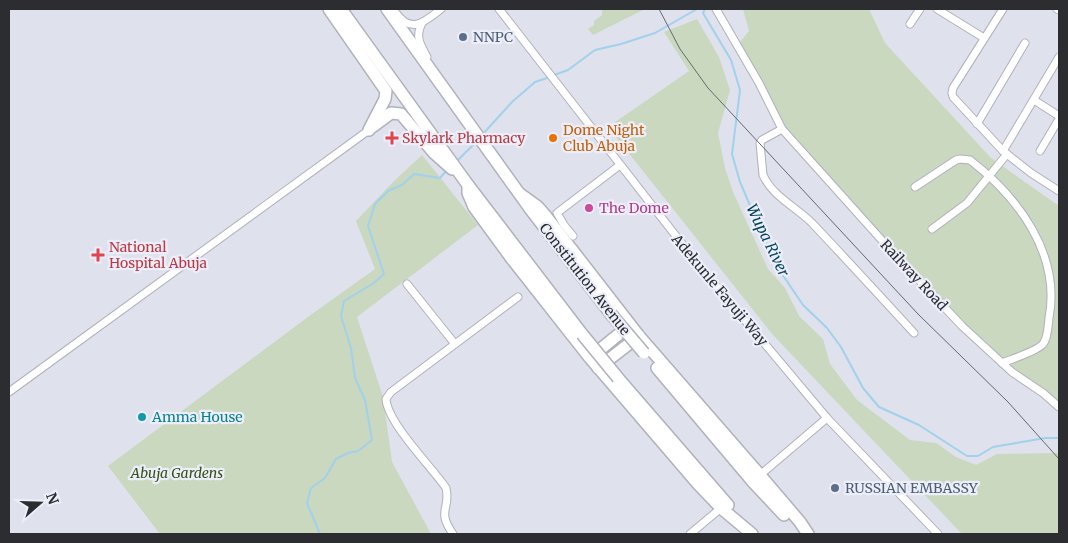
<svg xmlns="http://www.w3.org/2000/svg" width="1068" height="543" font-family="Merriweather,serif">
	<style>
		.green { fill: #cad8bf }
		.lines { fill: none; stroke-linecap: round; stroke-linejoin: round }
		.stream { stroke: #a1d1eb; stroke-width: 2 }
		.street-casing { stroke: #afb1bc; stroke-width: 9 }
		.primary-casing { stroke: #afb1bc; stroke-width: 14 }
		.street { stroke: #fff; stroke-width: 7 }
		.primary { stroke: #fff; stroke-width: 11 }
		.tram { stroke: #67686f; stroke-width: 1 }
		.primary-bridge-casing { stroke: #afb1bc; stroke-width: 14; stroke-linecap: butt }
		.primary-bridge { stroke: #fff; stroke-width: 11 }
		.service-dot { fill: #5c6f8a; stroke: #eceefa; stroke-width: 2 }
		.health-dot { fill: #e0444e; stroke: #eceefa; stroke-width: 2 }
		.food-dot { fill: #e8710a; stroke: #eceefa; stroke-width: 2 }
		.hotel-dot { fill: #d1479c; stroke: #eceefa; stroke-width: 2 }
		.culture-dot { fill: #0f9aa8; stroke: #eceefa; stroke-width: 2 }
		.labels { text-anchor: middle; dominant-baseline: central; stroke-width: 4.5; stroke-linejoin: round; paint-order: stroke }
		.service-label { font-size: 14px; fill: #4e5e75; stroke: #eceefa; text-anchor: start }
		.food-label { font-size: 14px; fill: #c56008; stroke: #eceefa; text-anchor: start }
		.health-label { font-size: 14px; fill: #be3a42; stroke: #eceefa; text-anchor: start }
		.hotel-label { font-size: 14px; fill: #b23c85; stroke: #eceefa; text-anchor: start }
		.street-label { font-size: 14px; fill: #2c2d31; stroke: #eceefa }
		.culture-label { font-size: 14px; fill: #0d838f; stroke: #eceefa; text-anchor: start }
		.park-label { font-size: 14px; font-style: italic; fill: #365115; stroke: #eceefa }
		.water-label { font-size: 15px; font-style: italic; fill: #03445e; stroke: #eceefa }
	</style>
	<rect width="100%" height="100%" fill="#dfe1ec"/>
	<g class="green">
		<path d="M602 9H645L593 35 588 29 594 25V21L602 15Z"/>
		<path d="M743 9H869L885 43 991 158 1059 206V407L1030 384 962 326 782 129 737 46 749 31Z"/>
		<path d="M697 19 719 57 730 90 718 133 725 168 733 192 768 269 785 288 799 316 823 339 830 364 857 400 910 440 936 443 956 457 976 465 997 454 1059 453V534H962L773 335 608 127 689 71 664 32Z"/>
		<path d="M422 155 478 225 357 317 383 397 392 462 431 534H160L108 466 312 314 375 269 356 221 393 182Z"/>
	</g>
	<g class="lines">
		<g class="stream">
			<path d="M705 9 703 13 731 60 740 90 732 154 740 182 767 245 780 271 803 305 827 328 841 347 863 388 879 407 919 425 967 456H978L993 447 1045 438H1059"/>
			<path d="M554 75 568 70 595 50 621 44 655 33 697 9"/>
			<path d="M482 135 512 102 535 82 550 77"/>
			<path d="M456 162 476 142"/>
			<path d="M320 534 307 503 311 488 325 478 336 459 348 453 358 451 372 440 365 400 355 378 351 348 341 316 344 301 374 283 384 274 368 226 375 204 388 191 402 185 414 174 440 178 447 170"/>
		</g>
		<g class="street-casing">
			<g id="street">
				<path d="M499 9 697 263 827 418 938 534"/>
				<path d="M716 9 759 83 782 129 887 246 962 326 1012 372 1043 393 1059 407"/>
				<path d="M937 9 984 38"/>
				<path d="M1003 9 953 88 952 93 953 97 1003 151 1031 173 1059 191"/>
				<path d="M1057 9 1059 10"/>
				<path d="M396 13C412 35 425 21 441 9"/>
				<path d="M422 23C415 37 420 44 427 57"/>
				<path d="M910 24 920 9"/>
				<path d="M1034 100 1059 116"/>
				<path d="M977 124 1025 43"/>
				<path d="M782 129 762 140 760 143 763 175C772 196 796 207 812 223 846 259 880 296 914 333"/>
				<path d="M1003 151 1059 57"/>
				<path d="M1040 151 1059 119"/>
				<path d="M915 187 956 160 960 159 970 160C1018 197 1061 254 1049 318 1048 326 1048 338 1043 344 1037 351 1012 359 1002 363"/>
				<path d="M932 229 967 203 1007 154"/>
				<path d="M573 236 564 225 557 213 620 165"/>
				<path d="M407 284 455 344"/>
				<path d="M9 392 369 130"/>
				<path d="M760 475 827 418"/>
				<path d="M453 534C436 510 451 509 446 488 431 466 388 424 386 399L391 392 518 297"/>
				<path d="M690 534 721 508"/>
			</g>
		</g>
		<g class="primary-casing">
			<g id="primary">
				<path d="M329 9 386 91 385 99 369 130"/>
				<path d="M341 9 468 185 582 334"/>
				<path d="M387 9 531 210 611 314"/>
				<path d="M372 127 391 113 401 114 434 153 452 169"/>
				<path d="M468 185V193L474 207 512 259 590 358 698 484 721 508 752 534"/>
				<path d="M520 194 538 207 545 215 639 336 760 475 800 522 808 534"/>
				<path d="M591 357 630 325"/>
				<path d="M598 368 639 336"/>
				<path d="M657 368 753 482 784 515"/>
				<path d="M618 378 728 505"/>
			</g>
		</g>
		<use href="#street" class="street"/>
		<use href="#primary" class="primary"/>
		<path class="tram" d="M659 9 680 49 708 88 918 314 1008 402 1059 459"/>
		<g class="primary-bridge-casing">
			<g id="primary-bridge">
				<path d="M611 314 644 353"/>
				<path d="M582 334 618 378"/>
			</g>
		</g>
		<use href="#primary-bridge" class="primary-bridge"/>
	</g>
	<g class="service-dot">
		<circle cx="463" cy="37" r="5"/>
		<circle cx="835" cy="488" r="5"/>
	</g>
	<g class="health-dot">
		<path d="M389.5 130.5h5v5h5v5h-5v5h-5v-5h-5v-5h5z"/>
		<path d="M95.5 247.5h5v5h5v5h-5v5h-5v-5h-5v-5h5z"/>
	</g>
	<circle class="food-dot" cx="553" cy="138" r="5"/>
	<circle class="hotel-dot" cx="589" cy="208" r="5"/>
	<circle class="culture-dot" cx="142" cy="417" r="5"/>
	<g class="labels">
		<g class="service-label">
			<text x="473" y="37">NNPC</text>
			<text x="845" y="488">RUSSIAN EMBASSY</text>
		</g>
		<g class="food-label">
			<text x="563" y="130">Dome Night<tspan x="563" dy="16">Club Abuja</tspan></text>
		</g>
		<g class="health-label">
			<text x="402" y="138">Skylark Pharmacy</text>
			<text x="109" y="247">National<tspan x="109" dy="16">Hospital Abuja</tspan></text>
		</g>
		<g class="hotel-label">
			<text x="599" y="208">The Dome</text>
		</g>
		<g class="street-label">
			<text transform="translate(914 275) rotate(47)">Railway Road</text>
			<text transform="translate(585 279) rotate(52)">Constitution Avenue</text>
			<text transform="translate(720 290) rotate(50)">Adekunle Fayuji Way</text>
		</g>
		<g class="culture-label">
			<text x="152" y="417">Amma House</text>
		</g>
		<g class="park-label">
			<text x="177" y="473">Abuja Gardens</text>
		</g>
		<g class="water-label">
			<text transform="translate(768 240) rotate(64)">Wupa River</text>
		</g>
	</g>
	<rect width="1068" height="543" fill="none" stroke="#2c2d31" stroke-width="20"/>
	<g transform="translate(40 503) rotate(70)" stroke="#eceefa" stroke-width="4" paint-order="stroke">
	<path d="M0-4L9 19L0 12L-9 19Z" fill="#2c2d31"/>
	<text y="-8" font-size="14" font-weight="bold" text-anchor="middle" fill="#2c2d31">N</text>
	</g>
</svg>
